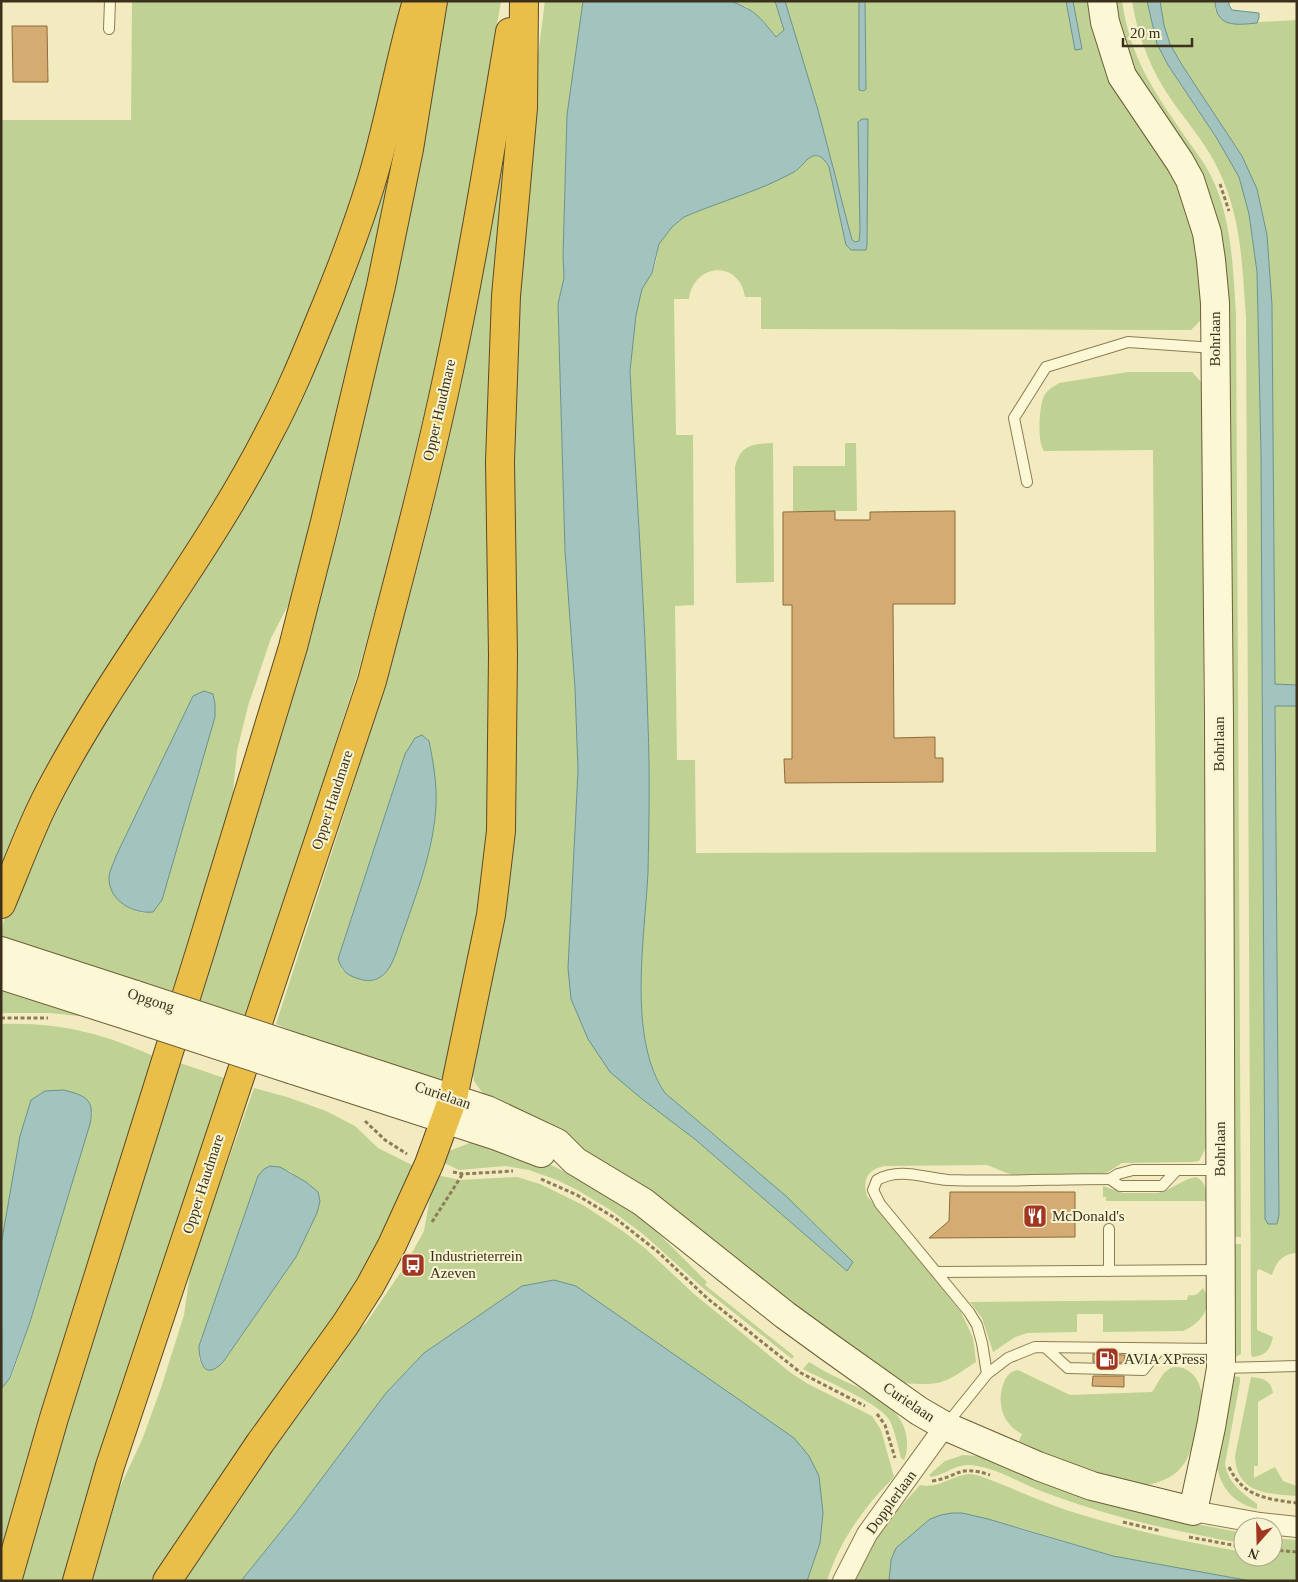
<svg xmlns="http://www.w3.org/2000/svg" width="1298" height="1582" font-family="Georgia,serif">
	<style>
		.green { fill: #bfd193; fill-rule: evenodd }
		.water { fill: #a3c3bf; stroke: #69928f }
		.building { fill: #d3ab73; stroke: #8e6a3a }
		.lines { fill: none; stroke-linecap: round; stroke-linejoin: round }
		.lane-casing { stroke: #8d7c56; stroke-width: 12 }
		.street-casing { stroke: #8d7c56; stroke-width: 22 }
		.secondary-casing { stroke: #6e5d3a; stroke-width: 30 }
		.highway-casing { stroke: #5a492b; stroke-width: 30 }
		.path { stroke: #8d7c56; stroke-width: 3; stroke-dasharray: 4 2.5; stroke-linecap: butt }
		.lane { stroke: #fcf7d4; stroke-width: 10 }
		.street { stroke: #fcf7d4; stroke-width: 20 }
		.secondary { stroke: #fcf7d4; stroke-width: 28 }
		.highway { stroke: #e9be49; stroke-width: 28 }
		.secondary-bridge-casing { stroke: #6e5d3a; stroke-width: 30; stroke-linecap: butt }
		.secondary-bridge { stroke: #fcf7d4; stroke-width: 28 }
		.labels { text-anchor: middle; dominant-baseline: central; stroke-width: 4; stroke-linejoin: round; paint-order: stroke }
		.street-label { font-size: 15px; fill: #3b301c; stroke: #f8f4d1 }
		.poi-label { font-size: 15px; fill: #3b301c; stroke: #f8f4d1; text-anchor: start }
	</style>
	<rect width="100%" height="100%" fill="#f2ebc0"/>
	<g class="green">
		<path d="M132 1H404L378 138 281 392 1 884V120H131Z"/>
		<path d="M445 1H501L464 221 435 367 394 542 357 676 247 1016 198 1000 305 648 340 526 394 288Z"/>
		<path d="M545 1H583L567 115 563 256 564 278 558 304 565 551 575 688 578 771 568 968 642 1099 696 1140 847 1271 853 1262 786 1196 665 1093C628 1038 645 943 647 879 649 828 650 776 648 725 645 607 636 489 630 371L636 315 642 289 652 273 656 261 659 244 672 227 684 217C721 201 760 190 794 172 801 168 805 160 811 157 819 152 826 161 829 167L846 245 859 251 860 231 859 241 855 242 852 240 818 110 785 1H859V90L863 91 866 88 865 1H1066L1075 50 1082 48 1073 1H1091L1176 180 1191 220 1200 279 1202 319 1191 330 761 329V297H745C740 260 694 262 689 299H674L676 435H693L694 605 675 606 677 760H695L696 853 1156 852 1153 450 1044 451C1037 443 1039 406 1044 396 1047 390 1053 387 1059 383L1128 372H1192L1202 383 1206 1147 1199 1161 1192 1162 1122 1163 1108 1172 1101 1175H1012L987 1165 885 1166C868 1169 862 1179 867 1196L961 1312 973 1338 976 1362C943 1384 942 1386 902 1383L486 1098 474 1081 472 1070 486 982 510 398 537 63Z"/>
		<path d="M730 1H775L784 30 776 37 747 7Z"/>
		<path d="M1112 1H1122C1130 57 1153 90 1184 135 1193 148 1204 162 1211 176 1232 218 1233 269 1236 315L1241 1237H1232L1226 311 1137 80Z"/>
		<path d="M1132 1H1147L1157 44 1168 65 1216 137 1239 177 1249 214 1257 272 1261 454 1265 1219 1268 1224 1279 1215 1275 705 1297 706V1253C1282 1254 1276 1262 1272 1275L1259 1269 1257 1271V1330L1273 1337C1270 1350 1266 1355 1253 1357L1251 1355 1246 318C1242 266 1242 218 1218 169 1204 139 1180 115 1163 87 1147 60 1137 32 1132 1Z"/>
		<path d="M1160 1H1215V10L1257 23 1258 22 1297 20V685H1275L1272 305 1267 235 1257 189 1242 156 1182 65 1170 44 1164 25Z"/>
		<path d="M509 123 493 831 452 1058 442 1078 432 1082 401 1068 295 1032 276 1024C326 868 380 713 421 554 457 412 481 267 509 123ZM422 735 429 741C435 769 438 800 434 829 428 861 417 891 406 921 399 942 394 964 378 979L342 970 338 959 405 754Z"/>
		<path d="M396 143 368 283 294 594 271 638 248 706 237 751 232 803 172 991 5 941 1 932 6 913 75 764 191 582ZM204 691 215 717 190 802 143 913 131 909 118 900 116 856 193 696Z"/>
		<path d="M773 443 774 582 736 583 735 467C741 444 753 444 773 443Z"/>
		<path d="M845 443H856L857 511H793V466H845Z"/>
		<path d="M1 982 88 1017 50 1013H1Z"/>
		<path d="M1 1024C58 1022 102 1033 153 1056L40 1413 1 1550V1388L11 1378 30 1322 93 1111 1 1245Z"/>
		<path d="M180 1063 227 1079 64 1581H20L54 1457Z"/>
		<path d="M254 1088 287 1097 326 1111 355 1126 378 1148 416 1167 362 1284 158 1581H92L119 1489 142 1440 161 1388 184 1315 191 1266ZM264 1169 289 1171 318 1192 317 1213 296 1257 221 1365 202 1366 199 1358V1346L258 1176Z"/>
		<path d="M475 1141 543 1161 590 1184 648 1223 707 1282 705 1285 794 1356 792 1359 703 1288 643 1234 612 1211 579 1191 557 1180 529 1170 505 1166 459 1170 442 1162 449 1151Z"/>
		<path d="M437 1175 460 1180 517 1177 540 1184 583 1205 624 1232 646 1249 694 1294 791 1373 808 1384 872 1416 881 1430 894 1477C865 1506 839 1541 827 1581H807L820 1543 794 1438 576 1286 554 1280 522 1286 424 1353 386 1393 295 1514 241 1581H176L333 1355 366 1323 403 1269 424 1231 432 1186Z"/>
		<path d="M1196 1177C1206 1182 1206 1190 1207 1201H1106V1197H1103V1186L1123 1193H1158L1165 1191 1188 1179Z"/>
		<path d="M1232 1244H1241V1354L1234 1358Z"/>
		<path d="M1203 1288C1215 1306 1200 1324 1183 1331L1103 1332V1314H1077V1332L1027 1333 1015 1337 993 1352 982 1318 970 1302 1187 1300 1188 1295C1196 1296 1198 1294 1203 1288Z"/>
		<path d="M809 1362C819 1368 829 1374 840 1379 868 1392 905 1406 907 1441 907 1448 907 1454 904 1460L901 1458C898 1446 895 1432 890 1421 881 1403 823 1380 803 1369Z"/>
		<path d="M1174 1367C1190 1366 1201 1380 1202 1397 1202 1407 1199 1417 1197 1427 1192 1450 1186 1473 1161 1481 1155 1483 1148 1486 1142 1485 1133 1485 1124 1480 1116 1478 1082 1469 1050 1456 1018 1443L1022 1434C1002 1424 996 1402 1004 1382 1007 1375 1011 1371 1018 1370L1070 1395 1152 1392C1159 1383 1162 1370 1174 1367Z"/>
		<path d="M1233 1376 1240 1377V1382L1225 1464C1229 1485 1242 1492 1257 1504V1509C1233 1503 1221 1488 1216 1464Z"/>
		<path d="M1251 1377C1263 1378 1271 1380 1273 1393L1258 1402V1466H1254V1478L1275 1467 1283 1481 1297 1486V1496C1267 1494 1236 1493 1235 1456Z"/>
		<path d="M963 1455 980 1456 1160 1517 1243 1533V1542C1227 1542 1210 1537 1194 1534 1142 1524 1091 1510 1041 1491 1019 1482 994 1467 970 1465 955 1464 945 1475 931 1477L929 1475 945 1461Z"/>
		<path d="M969 1474 977 1475C1008 1486 1038 1500 1069 1511 1126 1529 1184 1542 1243 1552V1557H1273V1538L1297 1540V1581H1251L1113 1556 1018 1527 930 1519 896 1548 889 1581H854L872 1543 894 1514 920 1485C939 1489 950 1476 969 1474Z"/>
	</g>
	<g class="water">
		<path d="M583 1H730C755 10 759 16 776 37L784 30 775 1H785L818 110 852 240 855 242 859 241 860 231 858 122 862 119H868L867 245 866 250H851L846 245 829 167C826 161 819 152 811 157 805 160 801 168 794 172 760 191 721 201 684 217L672 227 659 244 652 273 642 289 636 315 630 371C636 489 645 607 648 725 650 774 649 823 648 872 645 937 627 1038 665 1093L786 1196 853 1262 847 1271 696 1140 642 1099 610 1072 588 1039 571 999 568 968 578 771 575 688 565 551 558 304 564 278 563 256 567 115Z"/>
		<path d="M859 1H865L866 89 863 91 859 90Z"/>
		<path d="M1066 1H1073L1082 49 1075 50Z"/>
		<path d="M1147 1H1160L1164 25 1170 44 1182 65 1242 156 1257 189 1267 235 1272 305 1275 684 1297 685V706H1275L1279 1215 1277 1224H1268L1265 1219 1261 454 1257 272 1249 214 1239 177 1216 137 1168 65 1157 44Z"/>
		<path d="M1215 1H1229V5L1232 10 1259 13V18L1257 23C1236 25 1216 28 1215 1Z"/>
		<path d="M204 691 213 694 215 704V717L162 900 153 912C133 914 109 901 109 878 109 871 114 863 116 856L193 696Z"/>
		<path d="M422 735 429 741C433 761 437 783 436 805 434 848 418 889 404 930 399 942 395 962 386 972 380 979 372 982 363 980 348 976 343 973 338 959L405 754 415 738Z"/>
		<path d="M64 1090C86 1096 95 1099 90 1124L30 1322 10 1378 2 1388 1 1245 20 1136 31 1100 45 1091Z"/>
		<path d="M270 1166 280 1167 306 1182 318 1192 320 1201 317 1213 296 1257 230 1352C227 1356 224 1362 220 1365 203 1380 199 1359 199 1346L258 1176 264 1169Z"/>
		<path d="M554 1280 576 1286 794 1438 809 1456 819 1476 823 1513 820 1543 807 1581H241L295 1514 386 1393 424 1353 522 1286Z"/>
		<path d="M952 1513H962L988 1519 1113 1556 1251 1581H889L891 1560 896 1548 930 1519 941 1515Z"/>
	</g>
	<g class="building">
		<path d="M12 26H47L48 82H13Z"/>
		<path d="M835 511V520H870V512L955 511V604H893L894 738 935 737V758H943V782L785 783 784 759H792V605H783V512Z"/>
		<path d="M950 1192H1075V1237L929 1238 949 1221Z"/>
		<path d="M1093 1354 1125 1355 1124 1363 1093 1362Z"/>
		<path d="M1093 1376H1124V1387L1092 1386Z"/>
	</g>
	<g class="lines">
		<g class="lane-casing">
			<g id="lane">
				<path d="M109 29 110 1"/>
				<path d="M1027 482 1014 418 1046 367 1128 342 1214 348"/>
				<path d="M1110 1179 1120 1186H1162L1177 1170"/>
				<path d="M1109 1271V1229"/>
				<path d="M937 1272 1219 1270"/>
				<path d="M1045 1347 1068 1368 1143 1370 1160 1349"/>
				<path d="M1222 1368 1297 1366"/>
				<path d="M987 1374 982 1343 977 1325 969 1312 880 1204 873 1190 877 1180C900 1167 924 1178 948 1180 1002 1182 1056 1179 1110 1179L1118 1174 1133 1170H1219"/>
				<path d="M946 1425 987 1374 1008 1358 1035 1347 1220 1349"/>
			</g>
		</g>
		<g class="street-casing">
			<g id="street">
				<path d="M1193 1511 1260 1523 1297 1527"/>
				<path d="M843 1581 867 1534 945 1426"/>
			</g>
		</g>
		<g class="secondary-casing">
			<g id="secondary">
				<path d="M1 951 136 995"/>
				<path d="M1 975 129 1016"/>
				<path d="M300 1049 487 1110 557 1143 575 1161 643 1202 785 1315 829 1347 919 1411 945 1426 1038 1466 1092 1486 1193 1511 1211 1427 1221 1368 1219 719 1215 303 1211 260 1207 233 1190 180 1180 162 1122 76 1105 22 1102 1"/>
				<path d="M293 1070 497 1136 541 1153"/>
			</g>
		</g>
		<g class="highway-casing">
			<g id="highway">
				<path d="M1 904C14 873 26 841 40 811 57 775 78 740 99 706 156 615 220 529 269 433 289 396 305 357 321 318 339 275 356 231 370 186 389 126 399 62 417 1"/>
				<path d="M7 1581 54 1418 201 949 293 647 325 522 381 286 409 149 433 1"/>
				<path d="M77 1581 110 1466 372 681C399 578 427 474 449 370 473 258 491 145 510 32"/>
				<path d="M167 1581 260 1443 345 1325 370 1286 392 1245 429 1164 453 1098 491 915 501 831 503 655 500 461 506 296 523 108 524 1"/>
			</g>
		</g>
		<g class="path">
			<path d="M1220 184 1229 211"/>
			<path d="M1 1018H48"/>
			<path d="M365 1121 385 1140 407 1154"/>
			<path d="M453 1172 463 1174 513 1171"/>
			<path d="M541 1179 577 1195 615 1218 657 1251 707 1298 801 1373 865 1406"/>
			<path d="M432 1222 462 1175"/>
			<path d="M877 1414 885 1425 895 1458"/>
			<path d="M1229 1467C1243 1497 1267 1499 1297 1503"/>
			<path d="M932 1481C959 1477 958 1464 990 1475"/>
			<path d="M1123 1522 1161 1531"/>
			<path d="M1189 1537 1243 1547"/>
			<path d="M1273 1550 1297 1552"/>
		</g>
		<use href="#lane" class="lane"/>
		<use href="#street" class="street"/>
		<use href="#secondary" class="secondary"/>
		<use href="#highway" class="highway"/>
		<g class="secondary-bridge-casing">
			<g id="secondary-bridge">
				<path d="M136 995 300 1049"/>
				<path d="M129 1016 293 1070"/>
			</g>
		</g>
		<use href="#secondary-bridge" class="secondary-bridge"/>
	</g>
	<defs>
		<g id="restaurant-square" transform="scale(1.25)"><rect x="-9" y="-9" width="18" height="18" rx="4" fill="#a13621" stroke="#f8f4d1"/><path d="M-5-6h1v4h1v-4h1v4h1v-4h1v5L-1.5 .5V6h-2V.5L-5-1ZM5-6V6H3V1.5H1.5Q1.5-4 5-6Z" fill="#fff"/></g>
		<g id="bus-square" transform="scale(1.25)"><rect x="-9" y="-9" width="18" height="18" rx="4" fill="#a13621" stroke="#f8f4d1"/><path d="M-5-6H5V4H4V6H2V4H-2V6H-4V4H-5ZM-3.5-4V0h7V-4ZM-3.5 1.2v1.5H-2V1.2ZM2 1.2v1.5H3.5V1.2Z" fill="#fff"/></g>
		<g id="fuel-square" transform="scale(1.25)"><rect x="-9" y="-9" width="18" height="18" rx="4" fill="#a13621" stroke="#f8f4d1"/><path d="M-5.5-6h7V0h2V4h1.3V-2.5L3-4.5l.8-.8L6-3V5H2.5V1h-1V6h-7ZM-4.2-4.7v3.2H.2V-4.7Z" fill="#fff"/></g>
	</defs>
	<g fill-rule="evenodd">
		<use href="#restaurant-square" x="1035" y="1216"/>
		<use href="#bus-square" x="413" y="1265"/>
		<use href="#fuel-square" x="1107" y="1359"/>
	</g>
	<g class="labels">
		<g class="street-label">
			<text transform="translate(1215 339) rotate(-90)">Bohrlaan</text>
			<text transform="translate(439 410) rotate(-77)">Opper Haudmare</text>
			<text transform="translate(1219 744) rotate(-90)">Bohrlaan</text>
			<text transform="translate(332 800) rotate(-72)">Opper Haudmare</text>
			<text transform="translate(151 1000) rotate(18)">Opgong</text>
			<text transform="translate(443 1095) rotate(19)">Curielaan</text>
			<text transform="translate(1220 1149) rotate(-90)">Bohrlaan</text>
			<text transform="translate(203 1184) rotate(-72)">Opper Haudmare</text>
			<text transform="translate(909 1402) rotate(34)">Curielaan</text>
			<text transform="translate(891 1502) rotate(-54)">Dopplerlaan</text>
		</g>
		<g class="poi-label">
			<text x="1052" y="1216">McDonald's</text>
			<text x="430" y="1256">Industrieterrein<tspan x="430" dy="17">Azeven</tspan></text>
			<text x="1124" y="1359">AVIA XPress</text>
		</g>
	</g>
	<rect width="1298" height="1582" fill="none" stroke="#3b301c" stroke-width="5"/>
	<g transform="translate(1258 1542) rotate(200)"><circle r="24" fill="#f8f4d1" stroke="#aca689"/>
	<path d="M0-4L9 19L0 12L-9 19Z" fill="#a13621"/>
	<text y="-8" font-size="14" font-weight="bold" text-anchor="middle" fill="#3b301c">N</text>
	</g>
	<path d="M1123 38v8h69v-8" fill="none" stroke="#3b301c" stroke-width="2.5"/>
	<text x="1130" y="38" font-size="15" fill="#3b301c" stroke="#f8f4d1" stroke-width="4" paint-order="stroke">20 m</text>
</svg>
